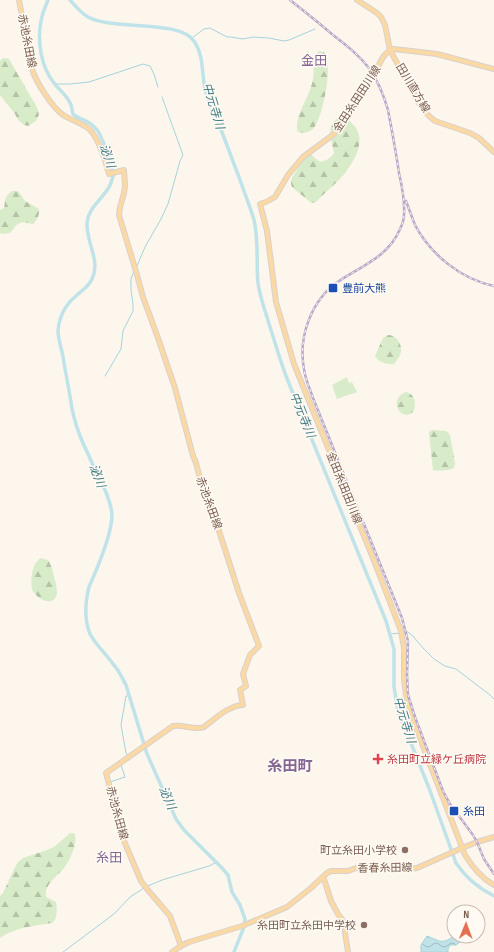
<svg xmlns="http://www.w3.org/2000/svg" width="494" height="952" font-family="'Sofia Sans Condensed','Noto Sans JP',sans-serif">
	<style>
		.forest { fill: url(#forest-firs) }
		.green { fill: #d8ecc9 }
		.water { fill: url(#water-waves); stroke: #a5d3da }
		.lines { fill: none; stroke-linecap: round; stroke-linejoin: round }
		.stream { stroke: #a5d3da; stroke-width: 1 }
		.river { stroke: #bfe3e8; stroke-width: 3.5 }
		.major-casing { stroke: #dad1cd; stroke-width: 6 }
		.major { stroke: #fbd9a5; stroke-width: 4 }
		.rail-casing { stroke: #b9a8c9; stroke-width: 2.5 }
		.rail { stroke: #fffaf3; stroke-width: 1; stroke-dasharray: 3; stroke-linecap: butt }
		.major-bridge-casing { stroke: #dad1cd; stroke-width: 6; stroke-linecap: butt }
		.major-bridge { stroke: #fbd9a5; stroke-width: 4 }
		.transit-dot { fill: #1a4fb4; stroke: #fffaf3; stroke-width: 1.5 }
		.health-dot { fill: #e0444e; stroke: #fffaf3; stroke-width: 1.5 }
		.education-dot { fill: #8d6e63; stroke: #fffaf3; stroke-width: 1.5 }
		.labels { text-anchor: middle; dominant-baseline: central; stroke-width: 3; stroke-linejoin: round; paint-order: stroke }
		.street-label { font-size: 11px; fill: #7a5c4d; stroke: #fffaf3 }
		.transit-label { font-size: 11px; fill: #164399; stroke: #fffaf3; text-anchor: start }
		.health-label { font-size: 11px; fill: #be3a42; stroke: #fffaf3; text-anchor: start }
		.education-label { font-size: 11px; fill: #785e54; stroke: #fffaf3; text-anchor: end }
		.water-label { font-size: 12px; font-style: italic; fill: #437c86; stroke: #fffaf3 }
		.quarter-label { font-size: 13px; fill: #846695; stroke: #fffaf3 }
		.district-label { font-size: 15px; font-weight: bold; fill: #846695; stroke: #fffaf3 }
	</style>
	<defs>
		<pattern id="forest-firs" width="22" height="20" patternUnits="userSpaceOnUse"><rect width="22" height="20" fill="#d8ecc9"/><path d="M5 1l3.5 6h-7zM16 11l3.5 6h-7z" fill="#b4c2a5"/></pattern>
		<pattern id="water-waves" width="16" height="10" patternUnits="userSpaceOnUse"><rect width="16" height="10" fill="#bfe3e8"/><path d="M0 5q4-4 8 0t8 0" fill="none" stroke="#a0bbbe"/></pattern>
	</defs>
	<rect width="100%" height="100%" fill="#fdf6ec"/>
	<g class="forest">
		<path d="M319 51 324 52C334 63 323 118 313 129 309 132 303 134 298 132 293 120 308 98 311 87 312 84 313 81 313 78 315 69 311 57 319 51Z"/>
		<path d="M3 58H6L9 59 32 99C36 104 38 109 39 115L36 121 28 126 24 125 18 120 15 114 0 95V61Z"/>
		<path d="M340 117C346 117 351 122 355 127 368 143 350 168 339 180 332 187 323 194 316 202L312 203 310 202 292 187C291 185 291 183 291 181 293 174 304 159 309 154H311C313 156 316 160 319 161 324 163 332 157 334 153 332 140 324 125 340 117Z"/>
		<path d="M12 191H16L19 192 25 201 39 209C40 214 37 221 33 224 29 224 24 221 20 223 11 226 15 237 0 233V210L4 208C5 200 5 196 12 191Z"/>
		<path d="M388 335C396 335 402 343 401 352 400 356 397 360 394 364 388 365 378 362 375 356L383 338Z"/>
		<path d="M406 392C415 394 416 403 414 411 401 424 387 399 406 392Z"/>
		<path d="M432 430 446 431 450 435 455 463 454 468C448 471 439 471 433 470L429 434V432Z"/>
		<path d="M41 558 48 560C52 566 53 573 55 580 56 584 57 589 57 593 55 608 36 600 32 589 31 585 31 579 32 574 33 568 35 561 41 558Z"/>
		<path d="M70 833H74C79 840 70 861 64 868 57 877 44 884 46 897L56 902C57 908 58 919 52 923 34 926 16 927 0 938V896L3 893 17 863 23 858 47 850 54 847Z"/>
	</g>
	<path class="green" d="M347 377 349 383 352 382 357 392 337 399 332 385Z"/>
	<path class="water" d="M427 936C441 941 441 945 454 936H455L457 939 459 940 460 942 456 945H450L448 949V952H421V945Z"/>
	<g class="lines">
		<g class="stream">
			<path d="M192 38 204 29 210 28 227 37H231L243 39 253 37 269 38 284 41 289 40 315 29"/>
			<path d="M55 84H70L89 82 143 64 150 66 154 74 158 87"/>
			<path d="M137 266 145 247 161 219 168 204 180 161 183 155 162 97"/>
			<path d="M105 376 121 349 123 331 133 311V304L131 290V279L134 271"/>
			<path d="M403 632H408L412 635 423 648 434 659 445 666 456 669 490 695 494 699"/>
			<path d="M390 634 400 633"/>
			<path d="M128 756 126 753 121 725 126 696H129"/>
			<path d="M110 782 125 777 121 765 130 758"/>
			<path d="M147 887 148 886 162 880 209 866 217 862"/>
			<path d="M63 952 106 920 115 913 130 897 144 888"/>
		</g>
		<g class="river">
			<path d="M48 0C45 7 42 14 41 21 37 41 41 67 54 83 59 90 68 96 71 105 72 108 72 111 73 114 79 119 86 120 91 124 94 127 98 130 99 133 103 140 114 169 113 176 112 180 110 187 107 190 100 201 88 209 87 223 86 242 101 261 92 279 89 286 83 290 77 295 66 304 59 316 58 331 58 341 63 352 64 363 66 374 68 385 70 396 71 403 72 410 74 417 77 430 83 444 89 456 96 474 111 496 112 515 112 535 97 569 89 587 85 603 84 619 90 634 96 645 106 654 113 664 119 670 122 678 126 685L147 754 176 819 184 830 222 868 228 875 232 892 240 905 245 919 244 927 234 952"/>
			<path d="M70 0C75 6 81 13 88 17 114 31 179 19 194 41 206 58 200 80 208 99 210 104 213 110 215 115 224 136 231 157 239 177 244 192 250 206 254 220 259 241 256 262 258 283 260 298 266 313 270 327 276 345 281 364 288 381L386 621 394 649V687L398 711 429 788 456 863C466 878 478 888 494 896"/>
		</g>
		<g class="major-casing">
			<g id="major">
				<path d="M19 0 32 69C36 82 52 107 63 115 71 120 82 123 89 129 98 137 106 163 109 174L124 170 125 186 124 193 120 207 119 215 137 275 143 297 158 338 175 388 193 456 196 463 204 494 209 501 212 509 239 593 259 646 250 655 243 674 246 686 240 690 243 705C228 706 216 718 204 727 194 731 184 724 173 726L106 773 124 841 141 881 147 889 170 916 181 946"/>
				<path d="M357 0 377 13 381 17 385 25 390 50 420 105 428 115 435 121 470 133 479 138 494 152"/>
				<path d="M376 71C380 63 384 51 394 49L437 54 494 69"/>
				<path d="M373 76 344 121 334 134 303 157 288 175 275 197 266 202 260 204 267 231 276 302 294 364 375 563 401 631 404 648V679L406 695 409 709 416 728 465 855C473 868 481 878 494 885"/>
				<path d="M323 877 325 882 331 901 338 914 345 923V933L348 952"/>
				<path d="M172 952 181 946 189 942 242 926 287 907 311 888 327 873 331 871H348L356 868 363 867H370L401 870 417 868 462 848 477 842 494 837"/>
			</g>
		</g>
		<use href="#major" class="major"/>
		<g class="rail-casing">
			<g id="rail">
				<path d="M290 0C304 11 319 23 333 35 346 45 359 55 369 68 378 81 384 96 388 110 392 131 396 152 399 173 402 186 405 201 404 215 404 219 402 225 400 229 389 256 362 266 339 281 311 300 298 337 304 369 305 379 310 389 313 398L402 618 408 641 407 675 408 695 415 717 443 791 450 804 473 835 477 842 484 859 494 874"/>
				<path d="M406 201C409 209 412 217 415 225 431 255 461 279 494 286"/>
			</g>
		</g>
		<use href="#rail" class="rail"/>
		<g class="major-bridge-casing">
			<path id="major-bridge" d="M373 76 376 71"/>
		</g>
		<use href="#major-bridge" class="major-bridge"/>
	</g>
	<g class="transit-dot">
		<rect x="328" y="283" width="10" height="10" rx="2"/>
		<rect x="449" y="806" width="10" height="10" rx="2"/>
	</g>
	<path class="health-dot" d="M376 753h4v4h4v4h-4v4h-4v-4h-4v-4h4z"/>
	<g class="education-dot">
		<circle cx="405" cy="850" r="4"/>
		<circle cx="364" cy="925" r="4"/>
	</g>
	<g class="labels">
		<g class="street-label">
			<text transform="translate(27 41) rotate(79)">赤池糸田線</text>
			<text transform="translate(413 88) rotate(59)">田川直方線</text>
			<text transform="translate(357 99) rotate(-57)">金田糸田田川線</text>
			<text transform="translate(344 488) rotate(68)">金田糸田田川線</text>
			<text transform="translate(209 503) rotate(70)">赤池糸田線</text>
			<text transform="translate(117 813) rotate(75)">赤池糸田線</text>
			<text transform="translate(385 868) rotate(-1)">香春糸田線</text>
		</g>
		<g class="transit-label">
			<text x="342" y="288">豊前大熊</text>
			<text x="463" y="811">糸田</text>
		</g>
		<g class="health-label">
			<text x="387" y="759">糸田町立緑ケ丘病院</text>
		</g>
		<g class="education-label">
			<text x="397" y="850">町立糸田小学校</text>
			<text x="356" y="925">糸田町立糸田中学校</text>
		</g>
		<g class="water-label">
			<text transform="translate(213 106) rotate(73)">中元寺川</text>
			<text transform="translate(107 156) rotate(71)">泌川</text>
			<text transform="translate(302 415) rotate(68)">中元寺川</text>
			<text transform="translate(97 476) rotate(69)">泌川</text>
			<text transform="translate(404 720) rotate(73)">中元寺川</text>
			<text transform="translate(167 798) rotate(66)">泌川</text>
		</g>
		<g class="quarter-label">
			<text x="314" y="61">金田</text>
			<text x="109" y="858">糸田</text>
		</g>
		<g class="district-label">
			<text x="290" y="766">糸田町</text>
		</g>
	</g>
	<g transform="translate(466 924) rotate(1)"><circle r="19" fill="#fffaf3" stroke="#cabbb1"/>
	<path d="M0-3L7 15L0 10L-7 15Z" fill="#e76f51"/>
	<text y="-6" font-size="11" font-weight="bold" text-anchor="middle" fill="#7a5c4d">N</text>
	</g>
</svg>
